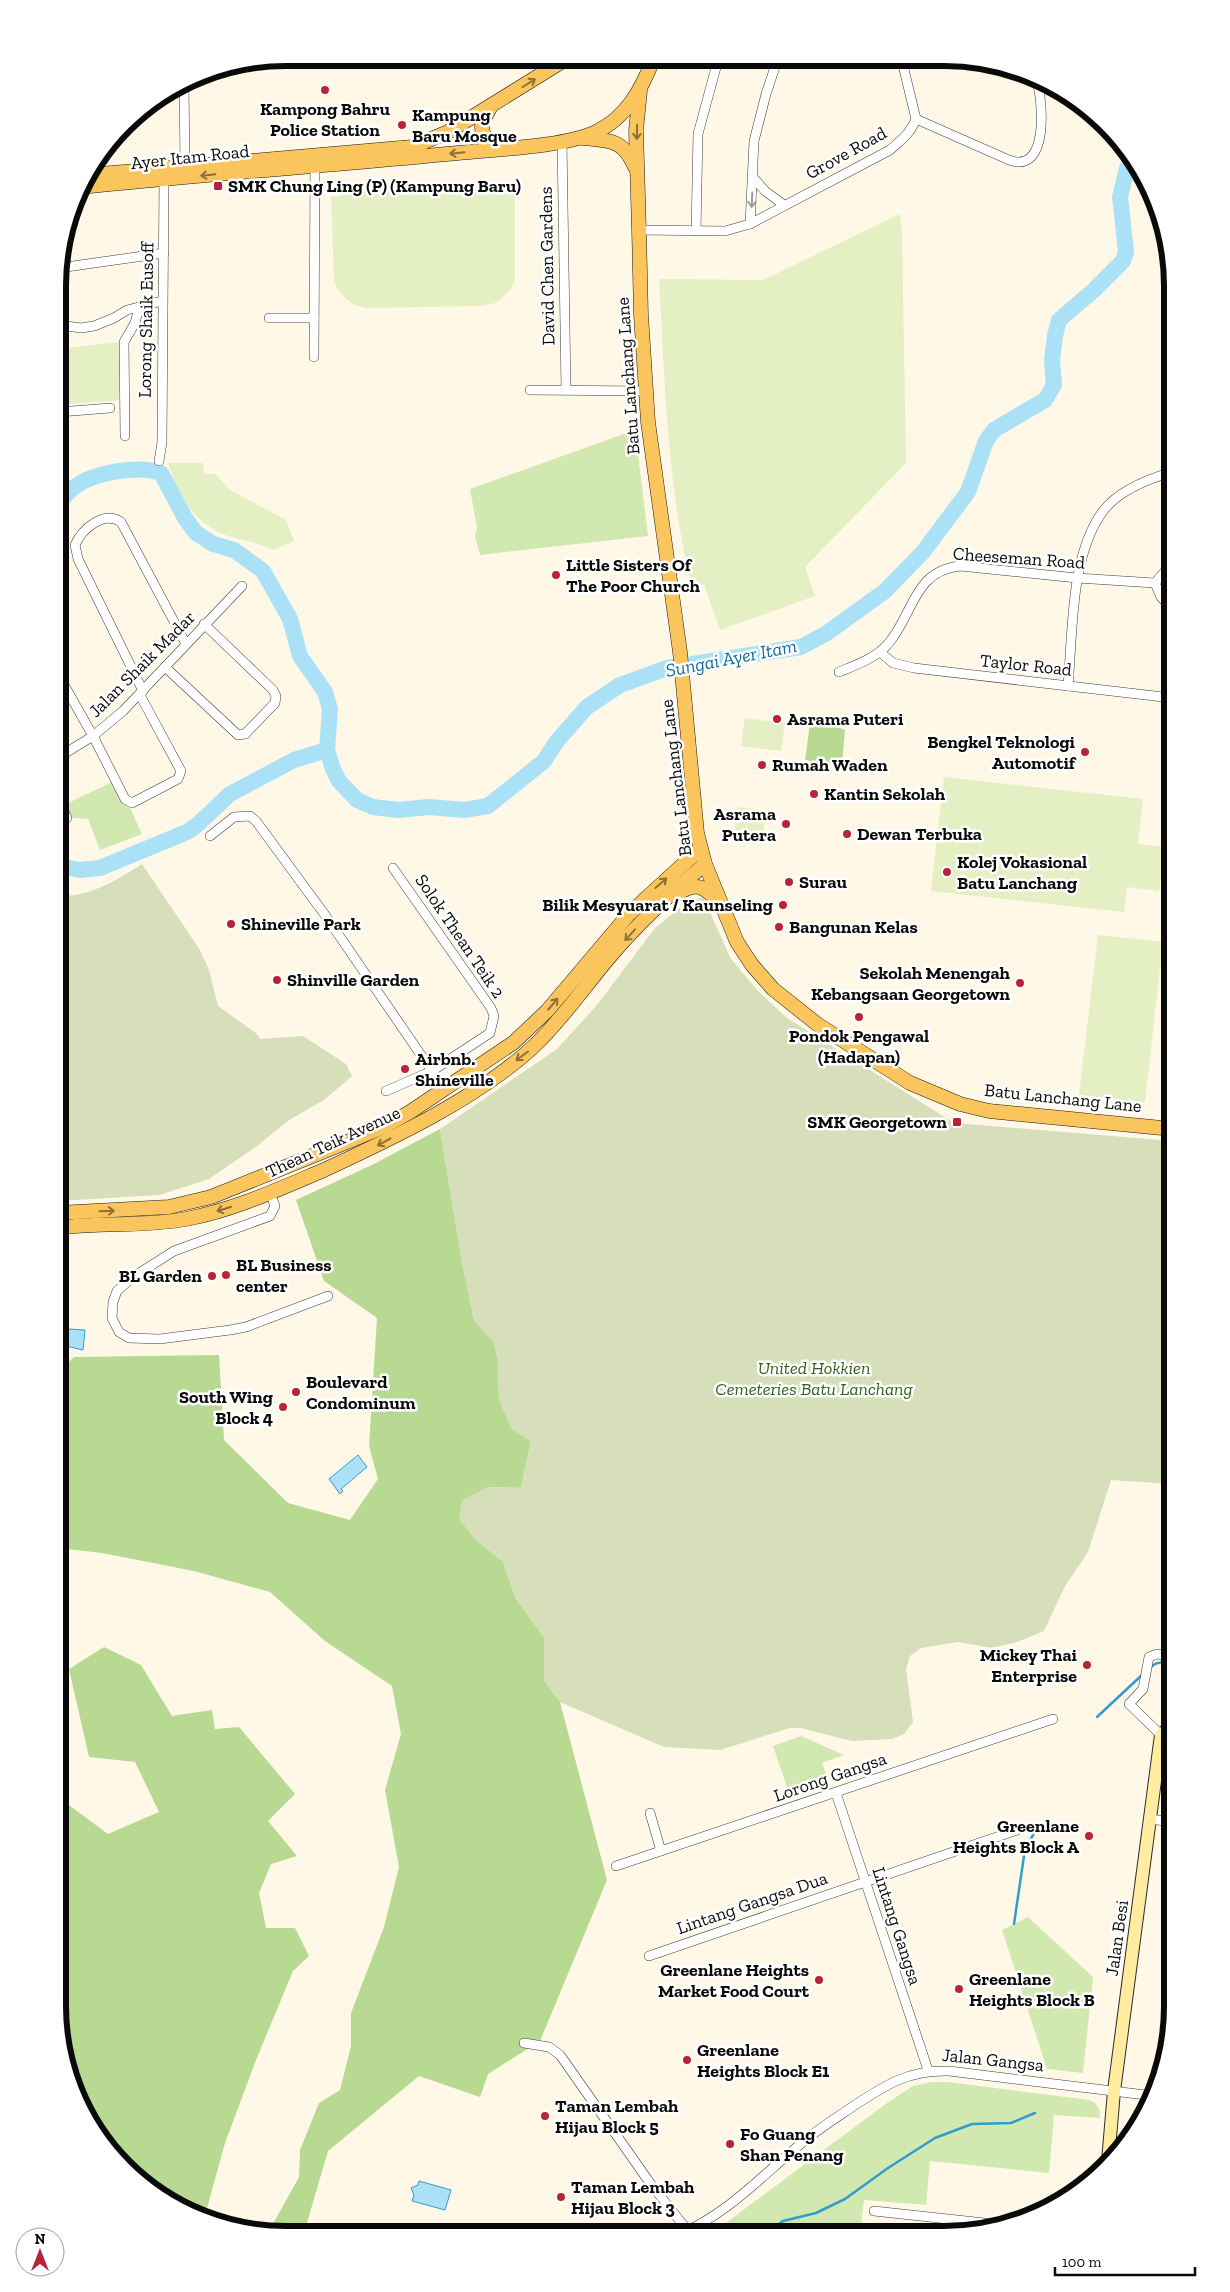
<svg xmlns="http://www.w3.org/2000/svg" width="1230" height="2292" font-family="'Zilla Slab',serif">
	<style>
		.green { fill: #d2e8b1 }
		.forest { fill: #b7d991 }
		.cemetery { fill: #d6deba }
		.pitch { fill: #e4efc3 }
		.water { fill: #abe1f6; stroke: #329dcd }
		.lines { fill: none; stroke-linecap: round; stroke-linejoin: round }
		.stream { stroke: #329dcd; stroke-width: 2.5 }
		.river { stroke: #abe1f6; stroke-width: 16 }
		.street-casing { stroke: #3d3d3d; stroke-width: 10 }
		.secondary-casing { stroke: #2c2c2c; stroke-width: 14 }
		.primary-casing { stroke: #1b1b1b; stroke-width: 15 }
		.street { stroke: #fff; stroke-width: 9 }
		.secondary { stroke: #ffeca1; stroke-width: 12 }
		.primary { stroke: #f9c55c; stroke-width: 14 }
		.oneway { stroke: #8d7137 }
		.oneway2 { stroke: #9d9d9d }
		.poi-dot { fill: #b82337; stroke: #fff; stroke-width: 2 }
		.labels { text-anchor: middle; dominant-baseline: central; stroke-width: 5; stroke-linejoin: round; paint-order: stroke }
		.poi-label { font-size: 18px; font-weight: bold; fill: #0a0a0a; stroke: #fff; text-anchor: start }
		.street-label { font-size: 18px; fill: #0a0a0a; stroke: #fff }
		.park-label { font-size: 18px; font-style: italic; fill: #30601b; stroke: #fff }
		.water-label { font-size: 19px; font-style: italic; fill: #146b9a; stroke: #fff }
		.rim { fill: none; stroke: #0a0a0a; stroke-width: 6 }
	</style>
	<rect width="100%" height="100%" fill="#fff8e6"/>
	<g class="green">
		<path d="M635 430 648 536 480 555 475 536 477 528 470 489Z"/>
		<path d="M112 782 123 803 130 808 142 834 100 850 88 819 71 818 64 805Z"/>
		<path d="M801 1736 844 1755 822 1763 829 1782 790 1796 773 1746Z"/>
		<path d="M1028 1917 1093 1977 1083 2073 1047 2069 1002 1930Z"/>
		<path d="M931 2082H948L1089 2100C1099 2104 1100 2109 1100 2118L1054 2115 1049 2173 930 2161 926 2205 864 2200 860 2234H711L887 2103 913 2086Z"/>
	</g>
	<g class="forest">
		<path d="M811 716 845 730 842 765 805 760Z"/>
		<path d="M440 1129 462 1262 474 1320 494 1342 498 1360 499 1400 531 1441 521 1488 487 1487 473 1537 503 1562 516 1599 544 1637V1680L560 1702 607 1880 540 2041 488 2074 480 2097 419 2076 328 2151 304 2233H268L299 2177 300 2150 319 2103 340 2090 351 2046V2013L384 1927 399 1867 385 1790 401 1734 392 1686 325 1641 270 1592 194 1571 102 1553 58 1548V1372L74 1357 219 1355 224 1440 288 1503 350 1520 378 1479 369 1446 377 1318 324 1281 296 1200 374 1164Z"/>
		<path d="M104 1647 141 1665 172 1716 212 1710 215 1729 239 1727 295 1794 268 1821 297 1856 271 1864 259 1893 266 1928H295L309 1956 293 1971 256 2060 225 2143 204 2219 198 2217 135 2178 96 2133 70 2079 58 2006V1797L108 1834 159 1812 135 1762 89 1757 69 1669Z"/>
	</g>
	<g class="cemetery">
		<path d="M142 864 200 950 209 970 218 1006 257 1034 260 1039 303 1036 346 1064 352 1076 324 1100 289 1120 257 1146 209 1179 159 1195 58 1201 59 896C90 897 117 880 142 864Z"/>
		<path d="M703 897 731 959 758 991 787 1018 954 1123 1172 1141V1484L1111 1480 1088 1552 1065 1586 1044 1631 1017 1642 992 1648 958 1642 921 1648 910 1656 906 1669 913 1722 904 1734 892 1739 852 1741 801 1728H790L720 1750 664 1747 560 1702 544 1680V1637L516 1599 503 1562 473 1537 459 1519 462 1500 487 1487 521 1488 531 1441 511 1429 499 1400 498 1360 494 1342 474 1321 462 1262 440 1129 557 1049 597 1005 655 928 687 902Z"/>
	</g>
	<g class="pitch">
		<path d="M515 183V280L510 290 496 303 480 306 366 308C350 305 341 296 334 282L331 196H341V189Z"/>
		<path d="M900 214 902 235 906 463 805 567 815 596 720 630 704 584 692 588C667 487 665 383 659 279L763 280Z"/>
		<path d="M119 342V400L59 405V349Z"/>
		<path d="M168 463H203L204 474H215L230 490 286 520 294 541 273 550C259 542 243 541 228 536 195 525 178 495 168 463Z"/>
		<path d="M745 718 785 723 781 751 741 746Z"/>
		<path d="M944 777 1143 799 1138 844 1164 847 1159 891 1127 887 1124 912 931 891Z"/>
		<path d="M738 807 766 811 763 834 735 830Z"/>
		<path d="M1098 935 1163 942 1145 1102 1079 1095Z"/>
	</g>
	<g class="water">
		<path d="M68 1329 85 1330 83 1350 58 1344V1336L68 1333Z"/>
		<path d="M358 1455 367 1467 341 1489 343 1491 340 1494 329 1479Z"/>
		<path d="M419 2181 451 2190 445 2210 412 2201 414 2195 411 2188 418 2185Z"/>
	</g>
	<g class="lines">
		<g class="stream">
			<path d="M1151 1667C1157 1661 1164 1662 1172 1664"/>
			<path d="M1097 1717 1143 1674"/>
			<path d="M1014 1924 1025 1849 1036 1830"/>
			<path d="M766 2234 783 2221 816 2213 845 2199 888 2168 935 2138 972 2124 1011 2123 1035 2113"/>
		</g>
		<g class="river">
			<path d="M59 503C63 499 67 493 72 489 92 472 137 465 161 473L185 518 195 532 213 544 234 550 263 571 290 619 300 656 325 692 330 709 327 750 333 769 339 781 357 800 373 807 398 810 429 807 464 810 488 806 544 761 557 741 587 707 620 685 667 668 801 647 827 633 885 591 923 552 968 492 986 441 994 430 1045 400 1054 385 1052 360 1055 336 1059 320 1094 290 1123 261 1126 252 1120 197 1127 168 1135 161"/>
			<path d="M59 866 80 870 100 868 187 832 196 826 230 794 294 760 327 750"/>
		</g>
		<g class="street-casing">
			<g id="street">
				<path d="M184 84 185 165"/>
				<path d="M916 119 1009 160C1050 175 1043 99 1036 78"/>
				<path d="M562 141 566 390"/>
				<path d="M752 176 765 191 784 205"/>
				<path d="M750 224 754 141 766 94 777 61"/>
				<path d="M639 230 725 231 750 224 890 150C901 140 911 133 916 119L902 61"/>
				<path d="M696 231 698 134 718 60"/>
				<path d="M59 268 164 253"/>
				<path d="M269 318H314"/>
				<path d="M59 325 81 328 94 326 114 318 127 310 162 301"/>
				<path d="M314 357 315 164"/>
				<path d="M530 390 646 391"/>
				<path d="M59 412 110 408"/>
				<path d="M125 436 124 342 135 323 139 307"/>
				<path d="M159 461 162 442 164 179"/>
				<path d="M1172 609 1161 597 1155 583 1172 563"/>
				<path d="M880 652 893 663 914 668 1172 698"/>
				<path d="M165 667 238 735 245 734 275 703 276 696 273 690 204 624"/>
				<path d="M839 672C856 665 876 658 888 644 914 614 913 571 960 566L1077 578 1155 583"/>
				<path d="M59 676 93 736 125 799 132 803 178 779 181 771 140 695"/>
				<path d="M1068 686C1073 631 1070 556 1103 511 1119 490 1148 479 1172 472"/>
				<path d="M143 691 78 559 75 545C82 529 104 510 121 522L186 644"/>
				<path d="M59 757 93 736 123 711 242 586"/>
				<path d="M59 802 67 818"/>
				<path d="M210 836 234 817 250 816 256 821 325 915 445 1090"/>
				<path d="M386 1091 432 1071 490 1033 494 1016 491 1008 393 868"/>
				<path d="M270 1193 275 1206 270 1216 174 1251 133 1277 117 1291 113 1302 112 1318 119 1332 129 1338 160 1339 230 1330 246 1327 328 1296"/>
				<path d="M1161 1735 1129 1704 1143 1689 1149 1657 1157 1654 1172 1656"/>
				<path d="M836 1793 928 2070"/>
				<path d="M650 1813 661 1851"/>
				<path d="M1150 1819 1172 1822"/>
				<path d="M616 1866 1053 1719"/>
				<path d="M649 1956 1023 1828"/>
				<path d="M524 2043 549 2047 560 2055 650 2183 688 2231"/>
				<path d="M874 2211 1003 2225"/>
				<path d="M680 2234C730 2213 766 2171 808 2138 823 2126 839 2116 855 2105 887 2084 909 2070 949 2071L1154 2096"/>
			</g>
		</g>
		<g class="secondary-casing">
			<path id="secondary" d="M1108 2161 1114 2091 1161 1735 1172 1725"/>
		</g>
		<g class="primary-casing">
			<g id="primary">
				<path d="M640 91 636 130 639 230 641 315 648 422 680 652 697 833 705 864 737 942 752 965 773 989 817 1024 910 1083 960 1104 989 1111 1172 1129"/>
				<path d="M490 108C484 119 477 128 487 139L505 144"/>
				<path d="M583 138C611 141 623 139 635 167"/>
				<path d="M89 175 412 147 448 132 566 59"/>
				<path d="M81 187C206 174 332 165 458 153 495 149 564 147 596 132 627 117 641 90 653 60"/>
				<path d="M678 893C697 883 702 885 717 900"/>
				<path d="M58 1213 169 1207 211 1197 347 1142 385 1126 410 1112 513 1043 547 1011 629 914 700 849"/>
				<path d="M58 1228C101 1222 144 1227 186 1219 234 1210 279 1189 324 1170 391 1139 478 1098 533 1047 563 1019 586 984 613 953 641 920 672 892 705 864"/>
			</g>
		</g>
		<use href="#street" class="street"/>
		<use href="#secondary" class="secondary"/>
		<use href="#primary" class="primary"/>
	</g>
	<defs><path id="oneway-shaft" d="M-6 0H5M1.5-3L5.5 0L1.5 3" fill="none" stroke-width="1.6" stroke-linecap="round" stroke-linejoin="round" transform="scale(1.25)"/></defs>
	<g class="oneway">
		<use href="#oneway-shaft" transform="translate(529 83) rotate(-32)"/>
		<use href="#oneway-shaft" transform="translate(637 132) rotate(91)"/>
		<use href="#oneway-shaft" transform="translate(457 153) rotate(174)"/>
		<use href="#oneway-shaft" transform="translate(208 175) rotate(174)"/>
		<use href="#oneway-shaft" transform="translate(661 883) rotate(-41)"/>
		<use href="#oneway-shaft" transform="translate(630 935) rotate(132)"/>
		<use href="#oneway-shaft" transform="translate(553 1004) rotate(-50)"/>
		<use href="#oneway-shaft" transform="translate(522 1056) rotate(143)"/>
		<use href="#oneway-shaft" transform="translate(384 1142) rotate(151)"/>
		<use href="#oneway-shaft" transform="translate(224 1209) rotate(162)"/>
		<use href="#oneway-shaft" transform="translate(107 1211) rotate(-2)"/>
	</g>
	<use class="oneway2" href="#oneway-shaft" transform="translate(752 200) rotate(92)"/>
	<g class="poi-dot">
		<circle cx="325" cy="90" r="5"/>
		<circle cx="402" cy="125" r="5"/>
		<rect x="213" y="181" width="10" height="10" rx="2.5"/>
		<circle cx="556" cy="575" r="5"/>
		<circle cx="777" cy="719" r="5"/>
		<circle cx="1085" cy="752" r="5"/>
		<circle cx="762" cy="765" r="5"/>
		<circle cx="814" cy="794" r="5"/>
		<circle cx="786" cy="824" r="5"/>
		<circle cx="847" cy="834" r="5"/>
		<circle cx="947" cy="872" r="5"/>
		<circle cx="789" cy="882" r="5"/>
		<circle cx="783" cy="905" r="5"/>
		<circle cx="231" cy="924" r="5"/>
		<circle cx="779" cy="927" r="5"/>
		<circle cx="277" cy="980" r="5"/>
		<circle cx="1020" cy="983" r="5"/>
		<circle cx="859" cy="1017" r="5"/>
		<circle cx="405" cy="1069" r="5"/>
		<rect x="952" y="1117" width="10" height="10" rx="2.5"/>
		<circle cx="226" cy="1275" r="5"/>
		<circle cx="212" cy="1276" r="5"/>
		<circle cx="296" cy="1392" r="5"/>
		<circle cx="283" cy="1407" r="5"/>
		<circle cx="1087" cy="1665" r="5"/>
		<circle cx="1089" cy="1836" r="5"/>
		<circle cx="819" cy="1980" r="5"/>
		<circle cx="959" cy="1989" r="5"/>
		<circle cx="687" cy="2060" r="5"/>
		<circle cx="545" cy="2116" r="5"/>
		<circle cx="730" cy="2144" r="5"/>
		<circle cx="561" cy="2197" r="5"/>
	</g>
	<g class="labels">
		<g class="poi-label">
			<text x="325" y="109" text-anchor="middle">Kampong Bahru<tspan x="325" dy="21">Police Station</tspan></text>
			<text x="412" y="115">Kampung<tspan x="412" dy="21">Baru Mosque</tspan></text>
			<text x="228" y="186">SMK Chung Ling (P) (Kampung Baru)</text>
			<text x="566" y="565">Little Sisters Of<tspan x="566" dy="21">The Poor Church</tspan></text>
			<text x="787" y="719">Asrama Puteri</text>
			<text x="1075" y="742" text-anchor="end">Bengkel Teknologi<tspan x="1075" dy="21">Automotif</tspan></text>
			<text x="772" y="765">Rumah Waden</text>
			<text x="824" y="794">Kantin Sekolah</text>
			<text x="776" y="814" text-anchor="end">Asrama<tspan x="776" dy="21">Putera</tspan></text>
			<text x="857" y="834">Dewan Terbuka</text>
			<text x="957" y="862">Kolej Vokasional<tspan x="957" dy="21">Batu Lanchang</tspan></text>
			<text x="799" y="882">Surau</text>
			<text x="773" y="905" text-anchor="end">Bilik Mesyuarat / Kaunseling</text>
			<text x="241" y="924">Shineville Park</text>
			<text x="789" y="927">Bangunan Kelas</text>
			<text x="1010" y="973" text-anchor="end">Sekolah Menengah<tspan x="1010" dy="21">Kebangsaan Georgetown</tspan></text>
			<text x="287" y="980">Shinville Garden</text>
			<text x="859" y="1036" text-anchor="middle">Pondok Pengawal<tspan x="859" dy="21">(Hadapan)</tspan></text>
			<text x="415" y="1059">Airbnb.<tspan x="415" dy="21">Shineville</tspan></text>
			<text x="947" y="1122" text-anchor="end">SMK Georgetown</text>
			<text x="236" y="1265">BL Business<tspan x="236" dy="21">center</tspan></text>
			<text x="202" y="1276" text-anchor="end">BL Garden</text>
			<text x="306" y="1382">Boulevard<tspan x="306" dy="21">Condominum</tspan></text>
			<text x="273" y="1397" text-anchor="end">South Wing<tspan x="273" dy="21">Block 4</tspan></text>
			<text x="1077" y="1655" text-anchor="end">Mickey Thai<tspan x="1077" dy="21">Enterprise</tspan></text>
			<text x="1079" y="1826" text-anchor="end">Greenlane<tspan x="1079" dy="21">Heights Block A</tspan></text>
			<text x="809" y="1970" text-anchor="end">Greenlane Heights<tspan x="809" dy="21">Market Food Court</tspan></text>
			<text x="969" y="1979">Greenlane<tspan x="969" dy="21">Heights Block B</tspan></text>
			<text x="697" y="2050">Greenlane<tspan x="697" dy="21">Heights Block E1</tspan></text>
			<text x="555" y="2106">Taman Lembah<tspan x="555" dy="21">Hijau Block 5</tspan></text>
			<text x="740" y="2134">Fo Guang<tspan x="740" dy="21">Shan Penang</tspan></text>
			<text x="571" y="2187">Taman Lembah<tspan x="571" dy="21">Hijau Block 3</tspan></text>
		</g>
		<g class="street-label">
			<text transform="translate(846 153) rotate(-29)">Grove Road</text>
			<text transform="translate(190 157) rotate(-6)">Ayer Itam Road</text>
			<text transform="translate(547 266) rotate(-91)">David Chen Gardens</text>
			<text transform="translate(146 320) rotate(-89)">Lorong Shaik Eusoff</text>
			<text transform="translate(628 376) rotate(-94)">Batu Lanchang Lane</text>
			<text transform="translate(1019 558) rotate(4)">Cheeseman Road</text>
			<text transform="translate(142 664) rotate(-45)">Jalan Shaik Madar</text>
			<text transform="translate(1026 665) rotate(6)">Taylor Road</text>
			<text transform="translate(676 778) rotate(-97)">Batu Lanchang Lane</text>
			<text transform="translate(460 936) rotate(56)">Solok Thean Teik 2</text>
			<text transform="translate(1063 1098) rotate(6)">Batu Lanchang Lane</text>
			<text transform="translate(333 1142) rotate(-25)">Thean Teik Avenue</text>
			<text transform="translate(830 1777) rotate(-19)">Lorong Gangsa</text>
			<text transform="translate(752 1903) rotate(-19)">Lintang Gangsa Dua</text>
			<text transform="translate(897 1926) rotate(72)">Lintang Gangsa</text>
			<text transform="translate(1117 1938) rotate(-82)">Jalan Besi</text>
			<text transform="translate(993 2060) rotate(6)">Jalan Gangsa</text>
		</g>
		<g class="park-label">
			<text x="814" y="1368">United Hokkien<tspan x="814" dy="21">Cemeteries Batu Lanchang</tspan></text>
		</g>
		<g class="water-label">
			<text transform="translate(731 658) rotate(-11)">Sungai Ayer Itam</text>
		</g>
	</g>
	<path d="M0 0H1230V2292H0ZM286 66H944A220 220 0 0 1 1164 286V2006A220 220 0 0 1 944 2226H286A220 220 0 0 1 66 2006V286A220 220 0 0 1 286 66Z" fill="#fff" fill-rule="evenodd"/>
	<path class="rim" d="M286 66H944A220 220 0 0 1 1164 286V2006A220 220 0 0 1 944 2226H286A220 220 0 0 1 66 2006V286A220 220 0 0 1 286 66Z"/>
	<g transform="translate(40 2252)"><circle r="24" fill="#ffffff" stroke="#9d9d9d"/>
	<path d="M0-4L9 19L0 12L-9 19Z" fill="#b82337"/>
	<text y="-8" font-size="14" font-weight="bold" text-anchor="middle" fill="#0a0a0a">N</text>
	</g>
	<path d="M1055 2267v8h140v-8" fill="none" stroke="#0a0a0a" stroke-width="2.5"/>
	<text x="1062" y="2267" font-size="15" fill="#0a0a0a" stroke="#ffffff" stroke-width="4" paint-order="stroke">100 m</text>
</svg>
